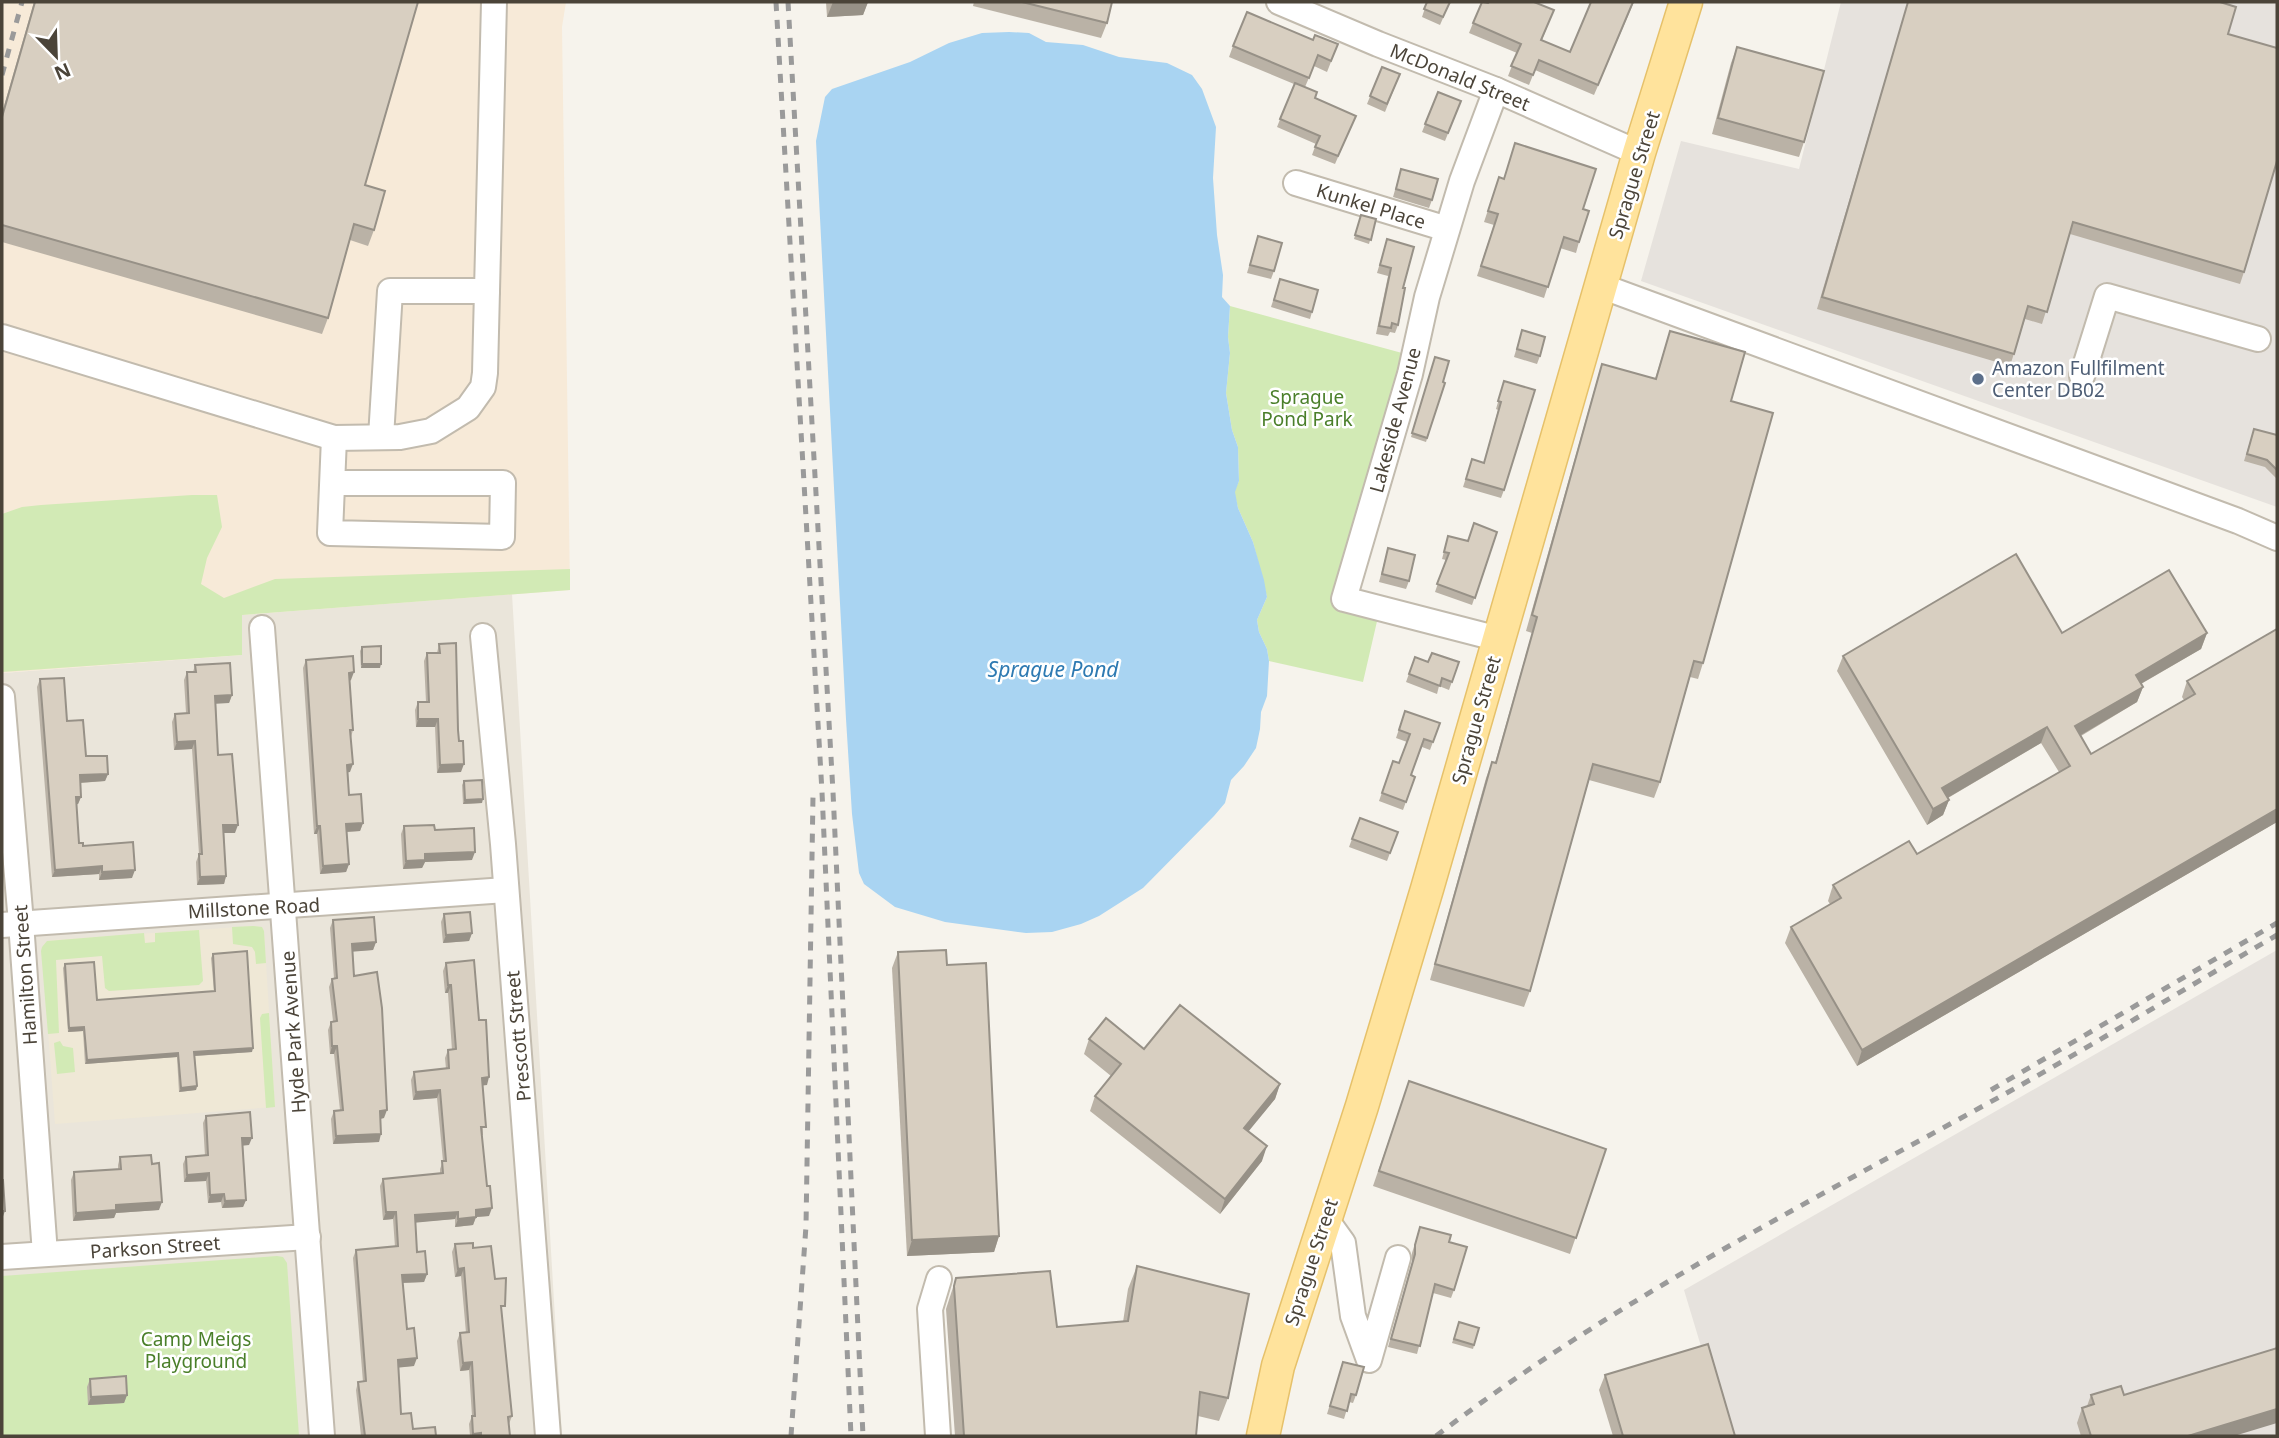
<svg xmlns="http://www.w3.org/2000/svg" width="2279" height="1438" font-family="'Noto Sans',sans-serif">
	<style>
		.residential { fill: #eae5da }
		.commercial { fill: #f7ead8 }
		.industrial { fill: #e6e2dd }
		.education { fill: #efe8d6 }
		.green { fill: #d2eab5 }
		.water { fill: #a9d4f2 }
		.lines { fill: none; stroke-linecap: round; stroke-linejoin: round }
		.minor-casing { stroke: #c2bbae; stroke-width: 28 }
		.major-casing { stroke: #e6c16a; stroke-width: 35 }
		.minor { stroke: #fff; stroke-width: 24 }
		.major { stroke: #ffe39c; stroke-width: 32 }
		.rail { stroke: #9a9a9a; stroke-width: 5; stroke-dasharray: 9 9; stroke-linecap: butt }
		.wall { fill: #bab2a6 }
		.shaded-wall { fill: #979187 }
		.building { fill: #d8cfc1; stroke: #979187; stroke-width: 2 }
		.service-dot { fill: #5c6f8a; stroke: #fff; stroke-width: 2.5 }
		.labels { text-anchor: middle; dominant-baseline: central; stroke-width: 5; stroke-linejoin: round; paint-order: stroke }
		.street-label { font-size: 19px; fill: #4b4439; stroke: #fff }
		.service-label { font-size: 19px; fill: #4e5e75; stroke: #fff; text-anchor: start }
		.park-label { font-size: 19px; fill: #4a7f2a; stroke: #fff }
		.water-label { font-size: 21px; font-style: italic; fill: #2e7ab2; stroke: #fff }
	</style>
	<rect width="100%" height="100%" fill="#f6f3ec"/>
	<path class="residential" d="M512 594 562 1436H2V673L242 655V615Z"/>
	<path class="commercial" d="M2 2H566L562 27 570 590 242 615V655L2 673Z"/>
	<g class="industrial">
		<path d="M1841 2H2277V507L1641 281 1681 141 1799 169Z"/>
		<path d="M2277 950V1436H1728L1684 1290Z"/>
	</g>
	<path class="education" d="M253 926 262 927 264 931 275 1107 55 1124 42 951 44 944 51 940Z"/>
	<g class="green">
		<path d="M1230 306 1402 353 1334 605 1378 617 1363 682 1269 661 1267 649 1259 632 1257 620 1267 597 1253 542 1238 508 1234 492 1239 481 1238 447 1232 430 1226 393 1230 353 1228 337Z"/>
		<path d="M192 495H217L222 527 207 558 201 584 224 598 275 579 570 569V590L242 615V655L2 672V514L22 507 41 505Z"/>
		<path d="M253 926 262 927 264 931 266 963 256 964 255 952 252 947 233 944 232 927Z"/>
		<path d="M199 930 203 981 199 985 109 991 105 988 102 956 56 960 59 1033 48 1034 41 951 42 947 47 941 144 933 145 943 155 942V933Z"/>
		<path d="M269 1013 275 1107 266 1108 260 1018 262 1014Z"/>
		<path d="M60 1041 63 1046 73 1048 75 1072 57 1074 54 1043Z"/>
		<path d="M277 1256 283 1257 287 1263 299 1436H2V1276Z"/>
	</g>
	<path class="water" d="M1009 32 1029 33 1046 42 1083 45 1119 57 1167 63 1192 75 1202 89 1216 127 1213 178 1217 235 1223 275 1222 297 1230 306 1228 337 1230 353 1226 393 1232 430 1238 447 1239 481 1235 492 1238 508 1253 542 1264 580 1267 597 1257 620 1259 632 1267 649 1269 661 1267 696 1261 712 1260 729 1256 748 1244 766 1231 780 1225 803 1214 816 1143 888 1099 916 1081 924 1052 932 1026 933 945 922 895 907 864 884 859 873 852 814 846 719 816 141 825 97 832 89 910 62 949 43 982 33Z"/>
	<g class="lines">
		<g class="minor-casing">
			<g id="minor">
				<path d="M1279 2 1378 44 1496 90 1639 153"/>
				<path d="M1496 90 1462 181 1427 297 1410 374 1344 599 1499 639"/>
				<path d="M1296 183 1447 229"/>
				<path d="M1601 286 2238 521 2277 538"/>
				<path d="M2 337 334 438 400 437 431 431 468 408 483 387 485 373 494 2"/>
				<path d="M2082 376 2107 296 2258 339"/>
				<path d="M381 437 390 291H487"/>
				<path d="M333 483H503L502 537 330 533 334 438"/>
				<path d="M262 628 322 1436"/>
				<path d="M483 636 503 844 548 1436"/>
				<path d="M2 697 21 923 45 1254"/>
				<path d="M2 925 506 890"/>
				<path d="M1325 1218 1343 1243 1353 1316 1369 1360 1398 1258"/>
				<path d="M2 1257 308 1237"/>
				<path d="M938 1436 930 1309 939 1279"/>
			</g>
		</g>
		<g class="major-casing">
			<path id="major" d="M1263 1436 1278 1366 1362 1106 1427 889 1639 153 1686 2"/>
		</g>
		<use href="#minor" class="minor"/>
		<use href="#major" class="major"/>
		<g class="rail">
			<path d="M776 2 822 792 851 1436"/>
			<path d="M788 2 833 792 863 1436"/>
			<path d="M2 75 22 2"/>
			<path d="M1991 1090 2277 923"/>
			<path d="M791 1436 806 1226 813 796"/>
			<path d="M1436 1436C1612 1302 1809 1202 2003 1095 2095 1044 2186 988 2277 935"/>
		</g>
	</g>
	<g class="wall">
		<path d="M34 2H418L365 185 374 230 368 246 350 240 328 318 322 334 2 242V113Z"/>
		<path d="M826 2H868L863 15 827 17Z"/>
		<path d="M974 2H1112L1107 23 1101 38 973 6Z"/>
		<path d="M1427 2H1450L1440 25 1422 17Z"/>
		<path d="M1591 2H1634L1594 95 1535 70 1529 85 1508 76 1517 53 1469 33 1473 23 1550 20 1542 40 1570 52Z"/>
		<path d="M1908 2H2220L2228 34 2244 272 2240 284 2070 234 2042 324 2025 319 2010 366 1817 309Z"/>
		<path d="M1313 40 1338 44 1327 72 1314 66 1305 87 1315 98 1356 116 1335 164 1312 155 1316 144 1277 127 1294 84 1229 57 1233 46Z"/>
		<path d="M1737 47 1804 142 1799 157 1712 134 1731 63Z"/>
		<path d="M1382 67 1400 74 1385 112 1367 104Z"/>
		<path d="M1438 92 1461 101 1445 141 1422 132Z"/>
		<path d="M1401 169 1432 200 1429 208 1393 197Z"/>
		<path d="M1499 177 1583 209 1579 242 1576 253 1560 248 1544 298 1477 276 1494 225 1484 222Z"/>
		<path d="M1361 215 1376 219 1369 244 1354 239Z"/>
		<path d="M1258 236 1274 271 1271 279 1247 273Z"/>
		<path d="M1387 239 1403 288 1398 325 1395 333 1390 332 1388 336 1376 334 1388 276 1377 273Z"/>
		<path d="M1280 279 1312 312 1310 319 1271 307Z"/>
		<path d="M1522 330 1540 356 1537 364 1514 357Z"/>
		<path d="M1670 331 1731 401 1703 663 1698 679 1690 677 1660 782 1654 798 1589 780 1530 991 1524 1007 1430 980 1486 778 1492 762 1495 763 1532 633 1526 631 1597 380 1602 364 1655 379Z"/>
		<path d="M1435 357 1443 382 1445 383 1426 442 1411 437Z"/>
		<path d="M1504 381V490L1501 498 1463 487 1472 459 1484 463 1498 410 1496 409Z"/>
		<path d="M2254 429 2277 435V479L2265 467 2244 461Z"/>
		<path d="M1497 532 1472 605 1435 592 1446 560 1442 559 1448 536 1467 541Z"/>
		<path d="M1388 548 1409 581 1406 589 1379 582Z"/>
		<path d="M2277 629V822L1857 1066 1785 943 1791 927 1830 904 1828 901 1833 885 1917 854 2059 772 2041 743 1948 798 1949 800 1943 815 1927 825 1837 671 1843 656 2062 633H2207L2201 649 2141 684 2143 687 2137 702 2081 736 2091 754 2184 700 2182 697 2187 681Z"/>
		<path d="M439 644 458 730 461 772 437 773 435 727H416L415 710 418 702H426L424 661 427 653H437Z"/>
		<path d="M362 647 380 668H361L360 651Z"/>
		<path d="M1415 657 1428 662H1459L1449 690 1439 686 1437 694 1406 682Z"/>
		<path d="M306 660 351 680 350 681 353 730 351 737 350 772H348L349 795 363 823 360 831 347 832 349 864 346 872 320 874 317 834H314L303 668Z"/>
		<path d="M195 665 232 695 229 703H216L218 755 235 833H224L226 876 224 884 197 885 196 862 199 854 192 749 174 750 172 722 175 714 186 713 184 680 187 672H193Z"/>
		<path d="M40 679 67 721 86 756 108 774 105 781 80 783 81 797 78 804H76L79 843 132 878 99 880V874L52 877 37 687Z"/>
		<path d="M1405 711 1440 723 1430 750 1422 747 1411 775 1415 777 1403 810 1379 801 1393 761 1399 763 1407 742 1396 738Z"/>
		<path d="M464 781 482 803 463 804 462 785Z"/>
		<path d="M1360 818 1398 832 1387 861 1349 847Z"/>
		<path d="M404 826 435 830 472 860 425 862 422 868 403 869 401 834Z"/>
		<path d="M444 914 472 933 469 941 443 943 441 922Z"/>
		<path d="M333 920 376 942 373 950 353 951 354 976 384 1118 381 1119 379 1142 333 1144 331 1119 334 1111 340 1110 334 1054H330L328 1030 331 1022 333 1021 329 987 332 979 334 978 330 928Z"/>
		<path d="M898 952 947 965 999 1236 994 1252 907 1256 892 968Z"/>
		<path d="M213 954 252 1052 195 1056 197 1086 196 1090 179 1092 177 1057 85 1064 83 1031 68 1032 63 968 65 964 97 1000 214 991 211 958Z"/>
		<path d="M446 963 479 1020 487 1085H482L483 1135H482L489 1216 476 1217 473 1225 455 1227V1219L415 1222 417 1252 427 1274 424 1282 402 1283 407 1329 414 1366 398 1367 401 1414 413 1429 436 1436H361L356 1390 358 1382H363L353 1258 356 1250 395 1247 393 1219 383 1220 380 1186 383 1179 440 1174V1169L443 1161 437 1098 413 1100 411 1080 414 1072 446 1069 445 1058 448 1050H452L448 993H445L443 971Z"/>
		<path d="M1089 1039 1144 1049 1280 1084 1275 1099 1248 1131 1262 1161 1220 1214 1090 1111 1095 1096 1111 1076 1084 1054Z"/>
		<path d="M1409 1081 1606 1149 1570 1254 1373 1186Z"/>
		<path d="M206 1116 249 1145H243L246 1200 243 1207 222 1208 221 1202 208 1203 206 1181 184 1182 183 1164 186 1157 205 1156 203 1123Z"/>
		<path d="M120 1157 152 1164 159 1210 116 1213 114 1218 73 1221 71 1180 74 1172 118 1169V1165Z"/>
		<path d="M1420 1227 1449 1242 1454 1290 1451 1298 1433 1293 1417 1354 1388 1347 1412 1262V1253Z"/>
		<path d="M455 1244 473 1248 495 1279 502 1314 512 1416 509 1424 510 1436H470L469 1424 472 1416 469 1370 460 1371 457 1341 460 1333H466L461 1276 455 1277 452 1252Z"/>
		<path d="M1137 1266 1228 1398 1219 1421 1198 1416 1196 1436H955L946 1309 956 1278 1057 1327 1123 1322 1128 1289Z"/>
		<path d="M1459 1322 1479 1328 1473 1349 1452 1343Z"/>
		<path d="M1343 1362 1356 1395 1353 1403 1349 1402 1344 1419 1327 1414Z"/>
		<path d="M1605 1375 1735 1436H1613L1599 1390Z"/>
		<path d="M90 1379 127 1395 124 1403 88 1405 87 1387Z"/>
		<path d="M2091 1395 2234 1436H2081L2077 1423 2082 1408 2087 1406Z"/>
	</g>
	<g class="shaded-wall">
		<path d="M833 2H868L863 15 827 17Z"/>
		<path d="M2207 633 2201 649 2130 690 2136 675Z"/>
		<path d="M362 664H381L380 668H361Z"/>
		<path d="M354 672 351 680 346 681 349 673Z"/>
		<path d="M2143 687 2137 702 2069 742 2075 726Z"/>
		<path d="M232 695 229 703 212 704 215 696Z"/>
		<path d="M418 719H438L435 727H416Z"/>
		<path d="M2047 727 2041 743 1937 804 1942 788Z"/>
		<path d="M195 741 192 749 174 750 177 742Z"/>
		<path d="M353 764 350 772 344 773 347 765Z"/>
		<path d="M464 764 461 772 437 773 440 765Z"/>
		<path d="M108 774 105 781 77 783 80 775Z"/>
		<path d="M76 797H81L78 804 73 805Z"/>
		<path d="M483 799 482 803 463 804 465 800Z"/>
		<path d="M1949 800 1943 815 1927 825 1933 809Z"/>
		<path d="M2277 809V822L1857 1066 1862 1050Z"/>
		<path d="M363 823 360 831 343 832 346 824Z"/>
		<path d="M223 825H238L235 833H220Z"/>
		<path d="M317 826H320L317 834H314Z"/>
		<path d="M475 852 472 860 425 862 422 868 403 869 406 861 425 854Z"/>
		<path d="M349 864 346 872 320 874 323 866Z"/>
		<path d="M102 866 99 874 52 877 55 870Z"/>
		<path d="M135 870 132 878 99 880 102 872Z"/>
		<path d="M226 876 224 884 197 885 200 877Z"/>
		<path d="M472 933 469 941 443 943 446 935Z"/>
		<path d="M376 942 373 950 349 952 352 944Z"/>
		<path d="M448 985H451L448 993H445Z"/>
		<path d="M84 1027 83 1031 68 1032 69 1028Z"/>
		<path d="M332 1046H337L334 1054H330Z"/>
		<path d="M253 1048 252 1052 193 1056 194 1052Z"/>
		<path d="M178 1053 177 1057 85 1064 87 1060Z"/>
		<path d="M489 1077 487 1085 479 1086 482 1078Z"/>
		<path d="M1280 1084 1275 1099 1239 1143 1244 1128Z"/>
		<path d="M197 1086 196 1090 179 1092 181 1088Z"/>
		<path d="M440 1090 437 1098 413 1100 416 1092Z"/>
		<path d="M387 1110 384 1118 377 1119 380 1111Z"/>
		<path d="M381 1134 379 1142 333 1144 336 1136Z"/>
		<path d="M242 1138H252L249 1145 240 1146Z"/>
		<path d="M1267 1146 1262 1161 1220 1214 1225 1199Z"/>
		<path d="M209 1173 206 1181 184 1182 187 1175Z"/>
		<path d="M224 1194 221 1202 208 1203 210 1195Z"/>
		<path d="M246 1200 243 1207 222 1208 225 1201Z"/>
		<path d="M162 1202 159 1210 116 1213 114 1218 73 1221 76 1213 116 1205Z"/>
		<path d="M492 1208 489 1216 476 1217 473 1225 455 1227 458 1219 476 1210Z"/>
		<path d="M2 1211H5L2 1219Z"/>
		<path d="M386 1212H396L393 1219 383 1220Z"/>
		<path d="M458 1212 455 1219 412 1223 415 1215Z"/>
		<path d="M999 1236 994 1252 907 1256 912 1240Z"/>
		<path d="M464 1268 461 1276 455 1277 458 1269Z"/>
		<path d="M427 1274 424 1282 399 1283 402 1275Z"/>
		<path d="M417 1358 414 1366 395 1368 398 1360Z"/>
		<path d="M472 1362 469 1370 460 1371 463 1363Z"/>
		<path d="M127 1395 124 1403 88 1405 91 1397Z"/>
		<path d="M2277 1409V1423L2234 1436H2188Z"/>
		<path d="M481 1433 480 1436H472L473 1434Z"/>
	</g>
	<g class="building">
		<path d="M35 2H418L365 185 385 191 374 230 354 224 328 318 2 225V117Z"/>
		<path d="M1022 2H1112L1107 23Z"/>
		<path d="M1427 2H1450L1443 17 1424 9Z"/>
		<path d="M1482 2 1488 3 1489 2H1534L1554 10 1541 40 1570 52 1591 2H1633L1598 85 1539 60 1533 75 1511 66 1521 44 1473 23Z"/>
		<path d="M1908 2H2220L2236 7 2228 34 2277 48V161L2244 272 2073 222 2047 312 2028 306 2014 354 1822 297Z"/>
		<path d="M1247 12 1313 40 1315 35 1338 44 1331 61 1318 55 1309 78 1233 46Z"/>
		<path d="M1737 47 1824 71 1804 142 1718 118Z"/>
		<path d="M1382 67 1400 74 1387 104 1370 96Z"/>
		<path d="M1295 83 1317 92 1315 98 1356 116 1338 156 1315 147 1320 136 1280 119Z"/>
		<path d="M1438 92 1461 101 1448 133 1425 124Z"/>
		<path d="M1515 143 1596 169 1583 209 1589 211 1579 242 1564 237 1548 287 1481 266 1498 214 1488 211 1499 177 1504 179Z"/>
		<path d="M1401 169 1438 179 1432 200 1396 189Z"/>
		<path d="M1361 215 1376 219 1371 240 1355 235Z"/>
		<path d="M1258 236 1282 243 1274 271 1250 265Z"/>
		<path d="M1387 239 1414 247 1403 288H1405L1398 325 1392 323 1391 328 1379 326 1391 268 1380 265Z"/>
		<path d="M1280 279 1318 290 1312 312 1274 300Z"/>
		<path d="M1522 330 1545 337 1540 356 1517 349Z"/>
		<path d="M1670 331 1745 352 1731 401 1773 413 1703 663 1694 661 1660 782 1593 764 1530 991 1435 964 1492 762 1496 763 1537 617 1532 615 1602 364 1656 379Z"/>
		<path d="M1435 357 1449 361 1443 382 1445 383 1427 438 1412 433Z"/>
		<path d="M1504 381 1535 390 1504 490 1466 479 1472 459 1484 463 1501 402 1498 401Z"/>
		<path d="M2254 429 2277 435V470L2267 460 2247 454Z"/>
		<path d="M1474 523 1497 532 1475 598 1437 584 1449 553 1444 552 1448 536 1468 541Z"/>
		<path d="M1388 548 1415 555 1409 581 1382 574Z"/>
		<path d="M2016 554 2062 633 2169 570 2207 633 2136 675 2143 687 2075 726 2091 754 2195 694 2187 681 2277 629V809L1862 1050 1791 927 1841 898 1833 885 1909 841 1917 854 2070 766 2047 727 1942 788 1949 800 1933 809 1843 656Z"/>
		<path d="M456 643 458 730 459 741H463L464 764 440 765 438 719H418V702H429L427 653H440L439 644Z"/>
		<path d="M381 646V664H362V647Z"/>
		<path d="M1432 653 1459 662 1452 682 1442 678 1440 686 1409 674 1415 657 1428 662Z"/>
		<path d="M353 656 354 672 349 673 353 730H350L353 764 347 765 349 795 361 794 363 823 346 824 349 864 323 866 320 826H317L306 660Z"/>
		<path d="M230 663 232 695 215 696 218 755 232 754 238 825H223L226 876 200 877 199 854H202L195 741 177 742 175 714 189 713 187 672H196L195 665Z"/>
		<path d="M64 678 67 721 83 720 86 756H107L108 774 80 775 81 797H76L79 843H83V846L133 842 135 870 102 872V866L55 870 40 679Z"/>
		<path d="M1405 711 1440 723 1433 742 1424 739 1411 775 1415 777 1406 802 1382 793 1393 761 1399 763 1410 734 1399 730Z"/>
		<path d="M482 780 483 799 465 800 464 781Z"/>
		<path d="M1360 818 1398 832 1390 853 1352 839Z"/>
		<path d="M434 825 435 830 474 828 475 852 425 854V860L406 861 404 826Z"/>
		<path d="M470 912 472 933 446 935 444 914Z"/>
		<path d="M374 917 376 942 352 944 354 976 377 972 382 1008 387 1110 380 1111 381 1134 336 1136 334 1111 343 1110 337 1046H332L331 1022 337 1021 332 979 337 978 333 920Z"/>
		<path d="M946 950 947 965 986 963 999 1236 912 1240 898 952Z"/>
		<path d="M247 951 253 1048 194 1052 197 1086 181 1088 178 1053 87 1060 84 1027 69 1028 65 964 94 962 97 1000 215 991 213 954Z"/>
		<path d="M474 960 479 1020H486L489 1077 482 1078 486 1127H481L487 1186H490L492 1208 476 1210V1217L458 1219V1212L415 1215 417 1252 425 1251 427 1274 402 1275 407 1329 414 1328 417 1358 398 1360 401 1414 411 1413 413 1429 435 1427 436 1436H365L358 1382 366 1381 356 1250 398 1246 396 1212H386L383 1179 443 1173 442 1161H446L440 1090 416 1092 414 1072 449 1068 448 1050 456 1049 451 985H448L446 963Z"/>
		<path d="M1180 1005 1280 1084 1244 1128 1267 1146 1225 1199 1095 1096 1121 1064 1089 1039 1106 1018 1144 1049Z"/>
		<path d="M1409 1081 1606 1149 1576 1238 1379 1171Z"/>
		<path d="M250 1112 252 1138H242L246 1200 225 1201 224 1194 210 1195 209 1173 187 1175 186 1157 208 1155 206 1116Z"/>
		<path d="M151 1155 152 1164 159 1163 162 1202 116 1205V1210L76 1213 74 1172 121 1169 120 1157Z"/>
		<path d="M2 1180H3L5 1211H2Z"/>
		<path d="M1420 1227 1451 1235 1449 1242 1467 1247 1454 1290 1435 1284 1420 1346 1391 1339 1415 1254V1245Z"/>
		<path d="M473 1243V1248L491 1246 495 1279 506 1278 505 1306H501L512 1416 508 1417 510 1436H481V1433L473 1434 472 1416H475L472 1362 463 1363 460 1333 469 1332 464 1268 458 1269 455 1244Z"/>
		<path d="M1137 1266 1249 1294 1228 1398 1200 1392 1196 1436H964L954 1286 956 1278 1050 1271 1057 1327 1128 1321Z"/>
		<path d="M1459 1322 1479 1328 1474 1345 1454 1339Z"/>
		<path d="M1708 1344 1735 1436H1623L1605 1375Z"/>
		<path d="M2277 1348V1409L2188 1436H2091L2082 1408 2094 1404 2091 1395 2121 1386 2124 1395Z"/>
		<path d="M1343 1362 1364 1367 1356 1395 1351 1394 1347 1411 1330 1406Z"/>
		<path d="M126 1376 127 1395 91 1397 90 1379Z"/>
	</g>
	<circle class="service-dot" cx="1978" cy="379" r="7"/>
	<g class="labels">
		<g class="street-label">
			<text transform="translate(1460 77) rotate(22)">McDonald Street</text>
			<text transform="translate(1634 175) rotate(-73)">Sprague Street</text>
			<text transform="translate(1371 206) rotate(17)">Kunkel Place</text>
			<text transform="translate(1395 420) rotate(-75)">Lakeside Avenue</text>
			<text transform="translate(1476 720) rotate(-74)">Sprague Street</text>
			<text transform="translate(254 908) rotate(-3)">Millstone Road</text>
			<text transform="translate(25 975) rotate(-94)">Hamilton Street</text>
			<text transform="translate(293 1032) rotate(-94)">Hyde Park Avenue</text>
			<text transform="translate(518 1036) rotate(-95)">Prescott Street</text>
			<text transform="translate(155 1247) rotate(-4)">Parkson Street</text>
			<text transform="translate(1311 1262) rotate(-72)">Sprague Street</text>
		</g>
		<g class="service-label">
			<text x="1992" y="368">Amazon Fullfilment<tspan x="1992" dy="22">Center DB02</tspan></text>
		</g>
		<g class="park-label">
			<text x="1307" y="397">Sprague<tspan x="1307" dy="22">Pond Park</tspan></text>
			<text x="196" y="1339">Camp Meigs<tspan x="196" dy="22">Playground</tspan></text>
		</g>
		<g class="water-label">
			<text x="1053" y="669">Sprague Pond</text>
		</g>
	</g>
	<rect width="2279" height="1438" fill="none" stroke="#4b4439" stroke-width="7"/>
	<g transform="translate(56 56) rotate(157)" stroke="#ffffff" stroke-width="5" paint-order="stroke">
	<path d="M0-5L12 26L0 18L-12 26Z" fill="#4b4439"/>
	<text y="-10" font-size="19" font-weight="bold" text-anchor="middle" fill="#4b4439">N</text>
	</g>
</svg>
